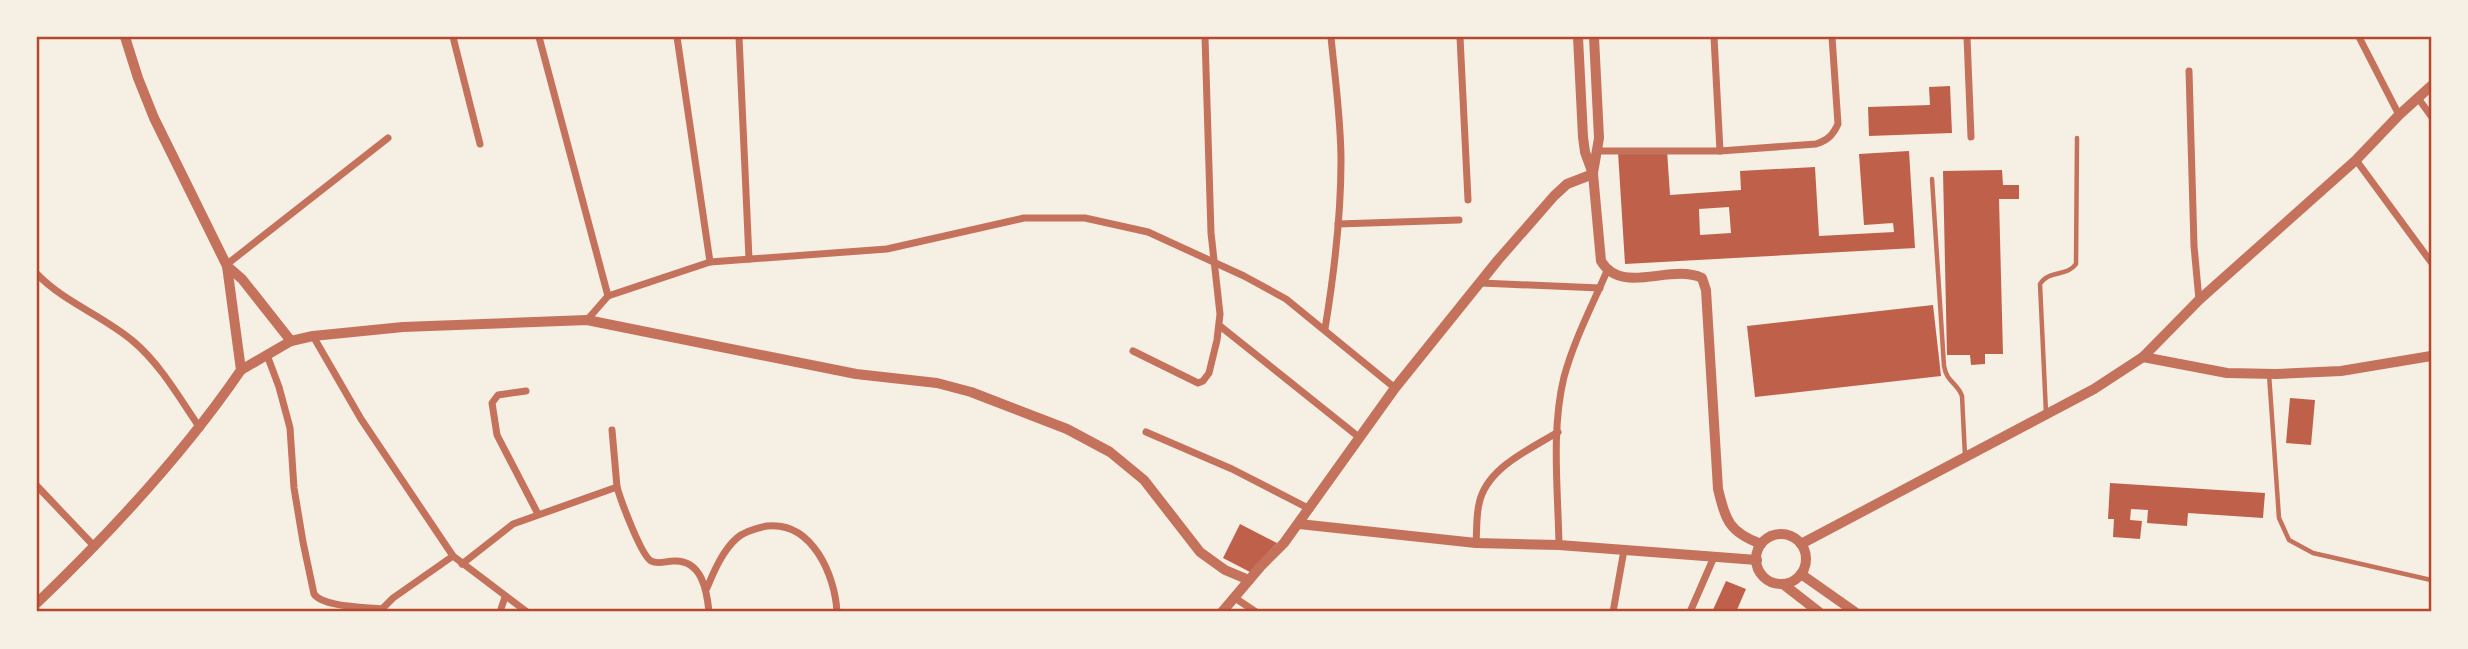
<svg xmlns="http://www.w3.org/2000/svg" width="2468" height="649" font-family="'IBM Plex Serif',serif">
	<style>
		.building { fill: #bf614a; fill-rule: evenodd }
		.lines { fill: none; stroke-linecap: round; stroke-linejoin: round }
		.service { stroke: #c5725c; stroke-width: 4.5 }
		.minor { stroke: #c5725c; stroke-width: 7 }
		.tertiary { stroke: #c5725c; stroke-width: 10 }
		.neatline { fill: none; stroke: #b5482f; stroke-width: 2.5 }
	</style>
	<rect width="100%" height="100%" fill="#f6efe4"/>
	<g class="building">
		<path d="M1950 86 1952 133 1869 136 1868 107 1930 105 1929 87Z"/>
		<path d="M1667 150 1670 195 1741 190 1740 171 1815 167 1819 236 1894 232 1893 223 1864 225 1859 154 1909 151 1915 248 1625 264 1618 152ZM1729 207 1731 233 1700 235 1699 209Z"/>
		<path d="M2002 170 2003 185H2019V199H1999L2003 354H1985V364L1971 365 1970 355H1947L1943 171Z"/>
		<path d="M1933 305 1941 376 1755 397 1747 326Z"/>
		<path d="M2290 398 2315 400 2311 445 2286 443Z"/>
		<path d="M2110 483 2265 493 2263 518 2188 513 2187 526 2147 523 2148 510 2131 509 2130 520 2142 521 2140 539 2113 537 2114 519H2108Z"/>
		<path d="M1240 524 1277 543 1250 572 1223 558Z"/>
		<path d="M1726 581 1746 589 1736 612H1712Z"/>
	</g>
	<g class="lines">
		<g class="service">
			<path d="M1932 179 1944 366C1947 383 1957 382 1962 396L1965 456"/>
			<path d="M2269 374 2279 518 2289 540 2313 553 2431 580"/>
			<path d="M2046 413 2040 284C2048 270 2067 277 2076 264L2077 138"/>
		</g>
		<g class="minor">
			<path d="M453 37 480 144"/>
			<path d="M539 37 608 296"/>
			<path d="M677 37 710 262"/>
			<path d="M739 37 749 259"/>
			<path d="M1460 37 1468 200"/>
			<path d="M1714 37 1720 151"/>
			<path d="M1967 37 1971 137"/>
			<path d="M2359 37 2399 115"/>
			<path d="M2189 71 2194 246 2199 300"/>
			<path d="M2418 98 2431 116"/>
			<path d="M1598 151H1720L1816 144C1828 140 1833 135 1838 124L1832 37"/>
			<path d="M2356 160 2431 262"/>
			<path d="M1338 224 1459 220"/>
			<path d="M226 265 388 138"/>
			<path d="M37 274C65 303 104 316 134 342 161 365 180 399 200 428"/>
			<path d="M1481 283 1600 288"/>
			<path d="M587 320 608 296 710 262 887 249 1024 218H1085L1148 232 1244 276 1286 299 1395 388"/>
			<path d="M1220 326 1360 438"/>
			<path d="M1325 329C1334 274 1341 218 1341 161 1341 120 1335 78 1331 37"/>
			<path d="M313 336 361 419 453 556 527 612"/>
			<path d="M1133 351 1198 383 1203 381 1209 373 1217 340 1220 314 1211 233 1205 37"/>
			<path d="M267 355 279 387 290 428 294 488 303 542 314 594C323 607 365 607 382 609"/>
			<path d="M526 391 498 395 492 403 497 435 538 514"/>
			<path d="M612 430 617 487"/>
			<path d="M1146 432 1232 469 1310 509"/>
			<path d="M37 486 95 547"/>
			<path d="M1476 543C1477 530 1476 517 1479 504 1486 468 1529 450 1558 432"/>
			<path d="M1559 545C1558 490 1551 430 1564 377 1574 340 1592 306 1607 271"/>
			<path d="M462 564 513 524 617 487C621 501 641 555 651 561 658 565 666 561 673 561 702 559 707 591 709 612"/>
			<path d="M707 588C714 571 723 550 737 538 745 531 757 528 767 526 812 521 835 575 837 612"/>
			<path d="M1235 598 1256 612"/>
			<path d="M381 610 393 598 453 556"/>
			<path d="M500 612 505 597"/>
			<path d="M1613 612 1624 550"/>
			<path d="M1690 612 1714 557"/>
		</g>
		<g class="tertiary">
			<path d="M1578 37 1583 137 1585 152 1593 174 1601 261C1622 296 1670 263 1702 278L1706 290 1718 489C1726 521 1729 532 1761 544"/>
			<path d="M1593 173 1599 138 1594 37"/>
			<path d="M227 266 242 279 291 341"/>
			<path d="M2143 357 2227 373 2276 374 2341 371 2431 356"/>
			<path d="M241 370 291 341 313 336 403 327 587 320 856 374 937 383 971 392 1067 429 1110 452 1144 480 1200 552 1225 570 1249 580"/>
			<path d="M1299 524 1476 543 1559 545 1757 560"/>
			<circle cx="1781" cy="559" r="25"/>
			<path d="M1801 544 2094 389 2143 357 2199 300 2356 160 2399 115 2431 86"/>
			<path d="M1801 574 1855 612"/>
			<path d="M1783 584 1819 612"/>
			<path d="M37 603C111 532 183 455 241 370L227 266 154 118 138 78 125 37"/>
			<path d="M1222 612 1261 566 1284 543 1395 388 1498 260 1554 196 1567 184 1593 174"/>
		</g>
	</g>
	<rect width="2468" height="649" fill="none" stroke="#f6efe4" stroke-width="77"/>
	<rect x="38" y="38" width="2392" height="572" class="neatline"/>
</svg>
